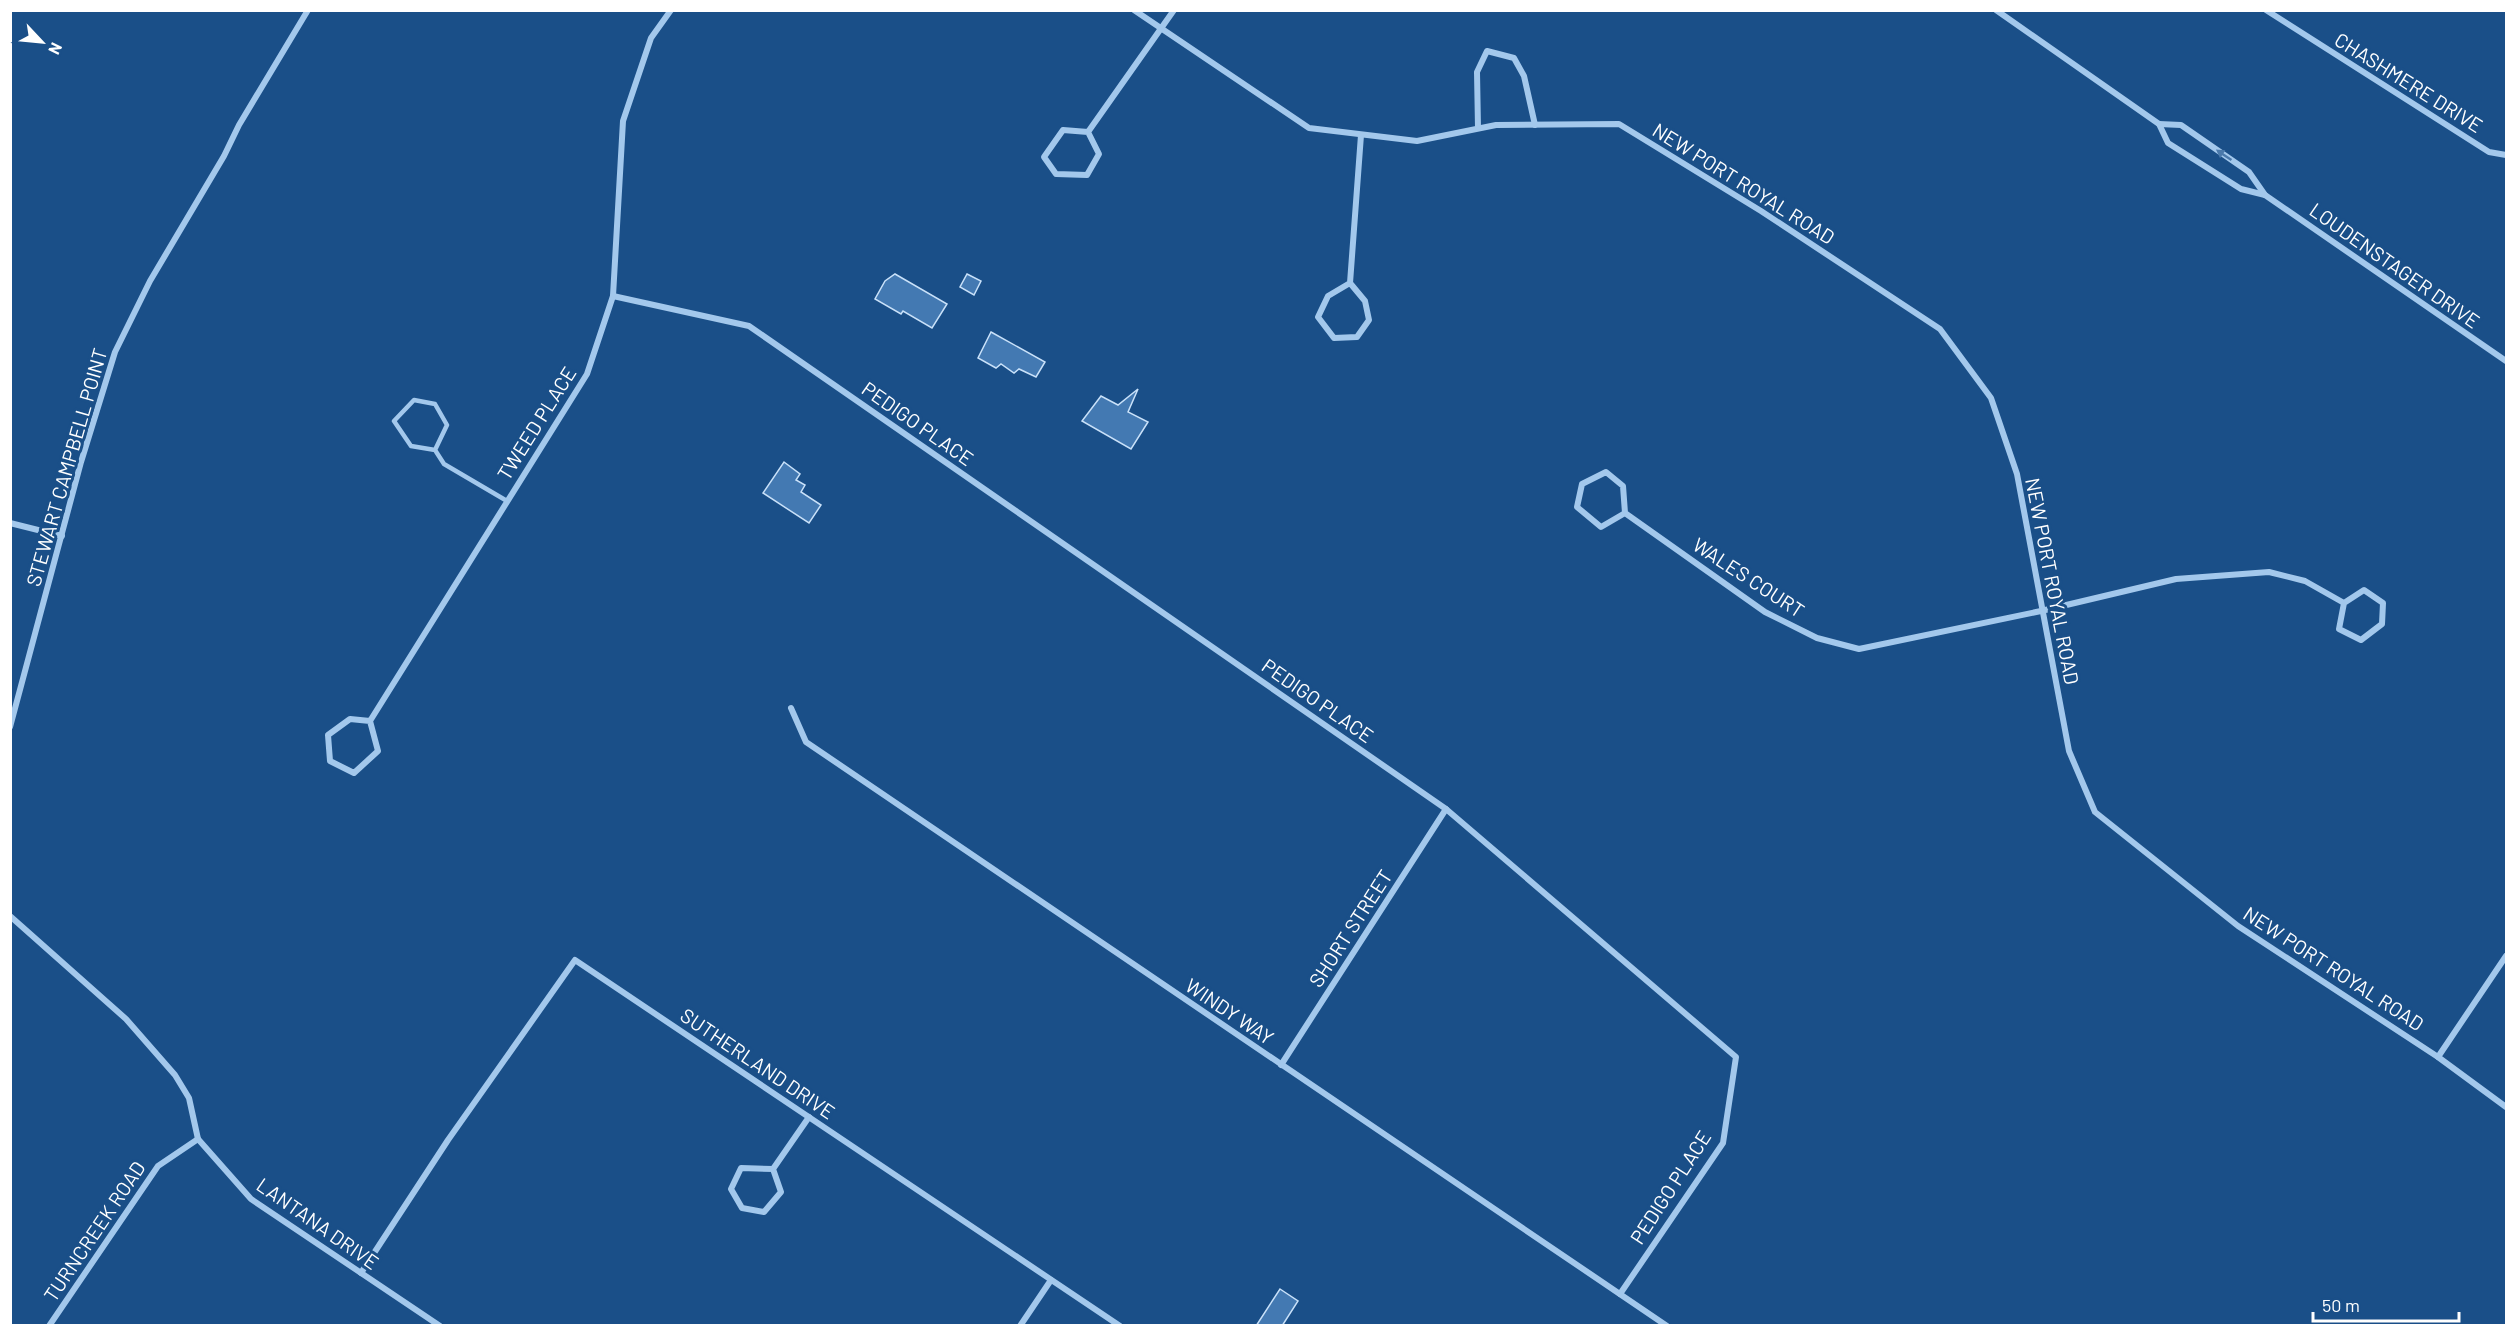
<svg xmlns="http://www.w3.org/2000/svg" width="2517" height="1336" font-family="Barlow,sans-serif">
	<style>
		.building { fill: #4379b2; stroke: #c9e1f9; stroke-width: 1.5 }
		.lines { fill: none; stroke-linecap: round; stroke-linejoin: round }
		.service { stroke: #a3c8ec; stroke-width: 4.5 }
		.minor { stroke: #a3c8ec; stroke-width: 6 }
		.oneway { fill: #4a79ab }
		.labels { text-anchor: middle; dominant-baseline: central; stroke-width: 6; stroke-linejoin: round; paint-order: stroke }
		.street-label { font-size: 20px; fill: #fff; stroke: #1a4f88 }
	</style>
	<rect width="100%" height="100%" fill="#1a4f88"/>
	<g class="building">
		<path d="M895 274 947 304 932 328 903 311 901 314 875 299 885 281Z"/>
		<path d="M967 274 981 281 974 295 960 287Z"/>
		<path d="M991 332 1045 362 1036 377 1019 369 1014 373 1001 364 996 368 978 358Z"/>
		<path d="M1138 389 1128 412 1148 422 1131 449 1082 421 1101 396 1118 405Z"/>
		<path d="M784 462 800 474 796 480 805 485 801 492 821 505 809 523 763 493Z"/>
		<path d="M1280 1289 1298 1301 1282 1326H1256Z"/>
	</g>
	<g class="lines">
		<path class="service" d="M435 450 411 446 394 421 414 400 435 404 447 425 435 450 444 464 507 501"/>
		<g class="minor">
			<path d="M1134 10 1309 128 1417 141 1496 125 1619 124 1761 211 1940 329 1991 398 2017 474 2069 751 2095 812 2238 926 2438 1057 2506 1107"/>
			<path d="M1996 10 2159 124 2168 143 2241 189 2265 195"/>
			<path d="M2266 10 2489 152 2506 155"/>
			<path d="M2159 124 2181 125 2249 172 2265 195 2506 361"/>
			<path d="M1478 128 1477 72 1487 51 1514 58 1524 76 1535 125"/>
			<path d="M1088 132 1099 154 1087 175 1056 174 1044 157 1063 130 1088 132 1174 10"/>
			<path d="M1350 283 1365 301 1369 320 1357 337 1334 338 1318 317 1328 296 1350 283 1361 135"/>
			<path d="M613 296 749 326 1446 809 1736 1057 1723 1143 1620 1294"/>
			<path d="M1625 513 1623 486 1606 472 1582 484 1577 507 1601 527 1625 513 1765 612 1817 638 1859 649 2041 611 2176 579 2269 572 2305 581 2344 603 2339 629 2361 640 2382 624 2383 603 2364 590 2344 603"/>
			<path d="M10 523 62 536"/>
			<path d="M791 708 806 742 1667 1326"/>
			<path d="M370 721 350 719 328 735 330 761 354 773 378 751 370 721 587 374 613 296 623 121 651 38 671 10"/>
			<path d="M10 727 81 462 115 352 150 281 224 156 239 125 308 10"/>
			<path d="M10 916 126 1019 175 1075 189 1098 198 1139 251 1199 440 1326"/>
			<path d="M2438 1057 2506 956"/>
			<path d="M1281 1065 1446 809"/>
			<path d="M773 1169 781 1192 764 1212 742 1208 731 1189 741 1168 773 1169 809 1117"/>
			<path d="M361 1273 448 1140 575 960 1120 1326"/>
			<path d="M49 1326 158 1166 198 1139"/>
			<path d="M1020 1326 1051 1280"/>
		</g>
	</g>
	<defs><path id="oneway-solid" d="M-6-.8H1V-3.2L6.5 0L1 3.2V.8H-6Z" transform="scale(1.5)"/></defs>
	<use class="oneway" href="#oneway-solid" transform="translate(2224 155) rotate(-146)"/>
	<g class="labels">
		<g class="street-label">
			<text transform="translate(2409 82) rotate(32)">CHASHMERE DRIVE</text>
			<text transform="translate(1744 183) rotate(32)">NEW PORT ROYAL ROAD</text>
			<text transform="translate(2395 265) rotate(35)">LOUDENSTAGER DRIVE</text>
			<text transform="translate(536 423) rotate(-58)">TWEED PLACE</text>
			<text transform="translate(918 423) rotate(35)">PEDIGO PLACE</text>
			<text transform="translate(66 467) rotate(-74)">STEWART CAMPBELL POINT</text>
			<text transform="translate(1749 577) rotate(33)">WALES COURT</text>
			<text transform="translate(2053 581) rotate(79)">NEW PORT ROYAL ROAD</text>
			<text transform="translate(1318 700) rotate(35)">PEDIGO PLACE</text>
			<text transform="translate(1350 928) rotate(-57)">SHORT STREET</text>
			<text transform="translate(2334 968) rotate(33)">NEW PORT ROYAL ROAD</text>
			<text transform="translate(1230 1011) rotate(34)">WINDY WAY</text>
			<text transform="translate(758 1063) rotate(34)">SUTHERLAND DRIVE</text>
			<text transform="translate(1670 1187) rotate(-57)">PEDIGO PLACE</text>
			<text transform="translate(318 1223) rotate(35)">LANTANA DRIVE</text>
			<text transform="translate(94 1231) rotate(-56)">TURNCREEK ROAD</text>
		</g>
	</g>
	<rect width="2517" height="1336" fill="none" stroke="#ffffff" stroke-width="24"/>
	<g transform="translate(42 42) rotate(116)" stroke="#1a4f88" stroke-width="4.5" paint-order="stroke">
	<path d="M0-4.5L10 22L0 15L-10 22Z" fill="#ffffff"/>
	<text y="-9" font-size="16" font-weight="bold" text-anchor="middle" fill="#ffffff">N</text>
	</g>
	<path d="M2313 1312v9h146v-9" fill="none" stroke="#ffffff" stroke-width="3"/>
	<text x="2322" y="1312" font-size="18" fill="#ffffff" stroke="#1a4f88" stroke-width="4.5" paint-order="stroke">50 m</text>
</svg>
